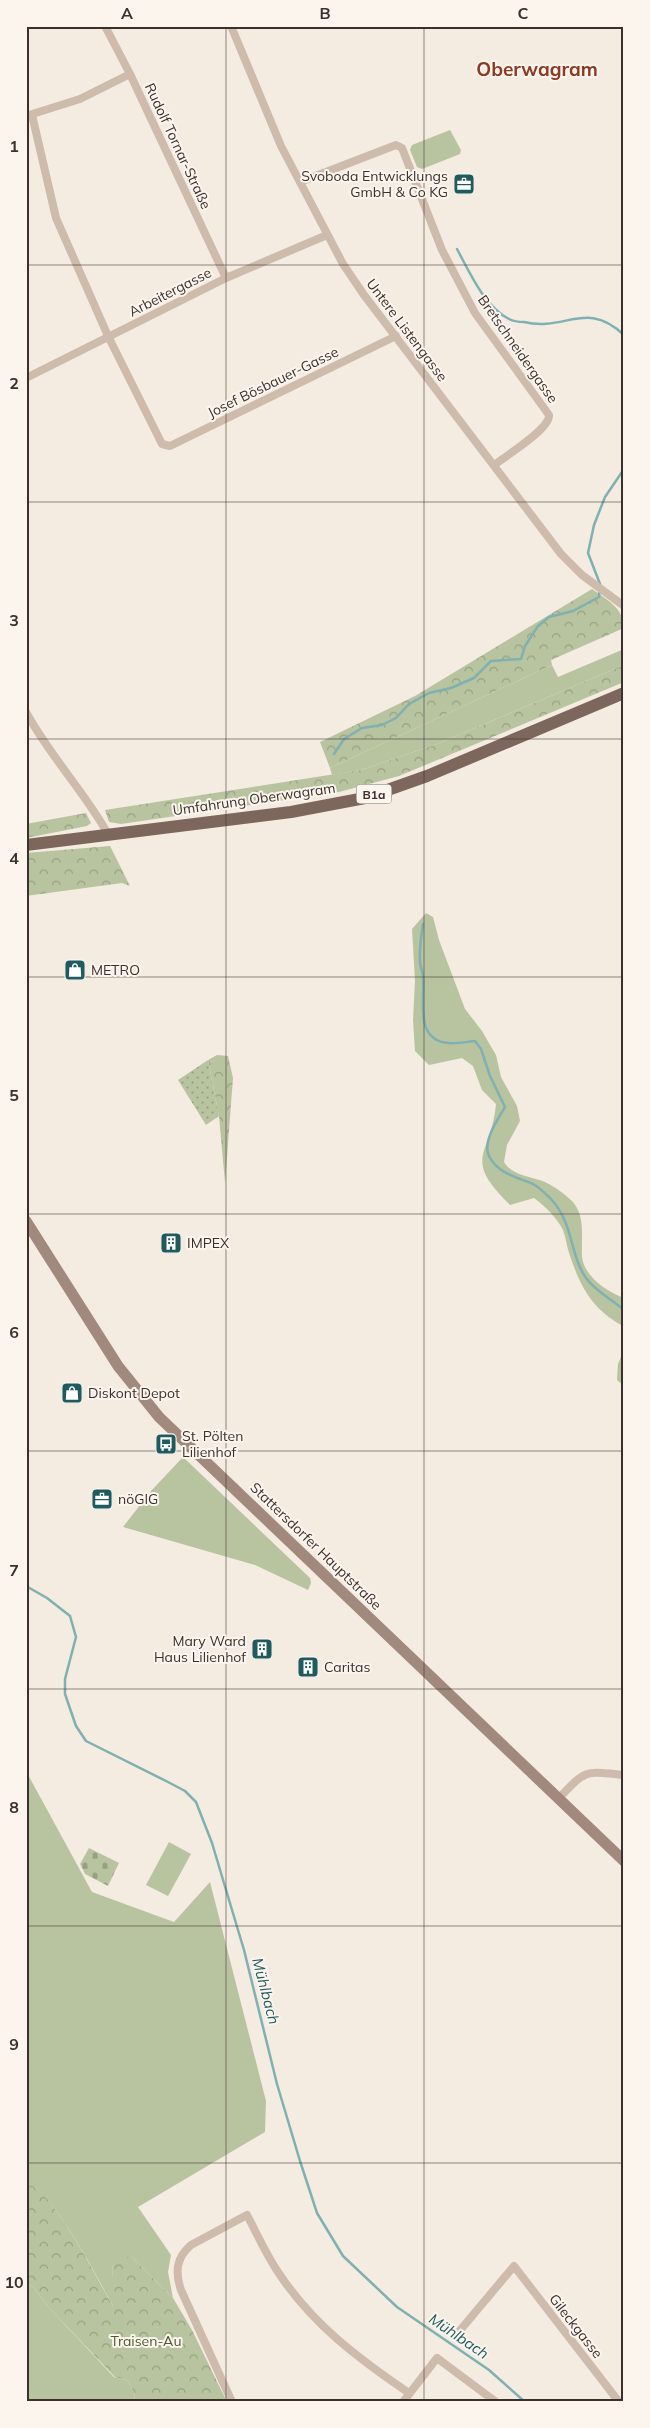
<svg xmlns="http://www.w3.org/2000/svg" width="650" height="2428" font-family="Mulish,sans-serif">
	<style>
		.grass { fill: #b8c4a0 }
		.forest { fill: url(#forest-crowns) }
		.cemetery { fill: url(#cemetery-stones) }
		.park { fill: url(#park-dots) }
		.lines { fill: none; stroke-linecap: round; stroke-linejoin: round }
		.stream { stroke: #7fb0b2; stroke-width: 2.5 }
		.street { stroke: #cdbbac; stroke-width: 8 }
		.secondary { stroke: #a18a7d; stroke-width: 11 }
		.primary { stroke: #7d675c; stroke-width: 12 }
		.grid { fill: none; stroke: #3b302b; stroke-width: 1; stroke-opacity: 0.55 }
		.labels { text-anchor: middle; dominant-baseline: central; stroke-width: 4; stroke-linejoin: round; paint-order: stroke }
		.shield { fill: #fbf5ee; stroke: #756b66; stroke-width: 1 }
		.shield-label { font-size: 12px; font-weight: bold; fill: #3b302b }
		.street-label { font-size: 14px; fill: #3b302b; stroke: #fbf5ee }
		.poi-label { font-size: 14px; fill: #3b302b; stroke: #fbf5ee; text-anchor: start }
		.park-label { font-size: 14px; fill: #4a5a2e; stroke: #fbf5ee }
		.water-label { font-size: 15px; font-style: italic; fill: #1f5a5e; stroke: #fbf5ee }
		.district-label { font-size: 19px; font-weight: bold; fill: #8c3b22; stroke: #fbf5ee }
		.neatline { fill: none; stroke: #3b302b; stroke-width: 2 }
		.grid-label { font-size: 16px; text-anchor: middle; font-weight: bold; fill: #3b302b }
	</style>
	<defs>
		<pattern id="forest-crowns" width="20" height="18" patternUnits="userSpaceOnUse" patternTransform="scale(1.25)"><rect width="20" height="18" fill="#b8c4a0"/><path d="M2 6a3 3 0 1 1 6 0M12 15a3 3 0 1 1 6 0" fill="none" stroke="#97a083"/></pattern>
		<pattern id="cemetery-stones" width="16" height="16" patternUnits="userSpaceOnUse" patternTransform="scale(1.25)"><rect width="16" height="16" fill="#b8c4a0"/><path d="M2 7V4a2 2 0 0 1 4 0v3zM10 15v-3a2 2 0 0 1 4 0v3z" fill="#97a083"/></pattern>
		<pattern id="park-dots" width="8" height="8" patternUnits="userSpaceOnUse" patternTransform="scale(1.25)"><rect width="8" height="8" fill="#b8c4a0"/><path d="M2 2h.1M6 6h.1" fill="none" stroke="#97a083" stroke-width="1.8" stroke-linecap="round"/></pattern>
	</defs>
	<rect width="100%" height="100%" fill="#f4ebe1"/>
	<g class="grass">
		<path d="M450 130 461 150 460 154 422 169 417 167 410 150 412 145Z"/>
		<path d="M624 649V665L437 744 361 770 332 775 330 768 552 665 558 677Z"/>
		<path d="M426 913 433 917 439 940 465 1009 482 1031 496 1055 501 1077 517 1106 520 1121 507 1145 504 1162C513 1177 532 1176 547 1183 555 1187 566 1195 572 1201 586 1216 581 1238 582 1257 584 1276 607 1292 624 1298V1334L621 1325C592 1308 581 1288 570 1256 567 1248 566 1238 563 1230 557 1218 545 1206 534 1198L510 1205C461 1157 491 1157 496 1104L482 1090 473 1066 462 1058 429 1065 415 1051 413 1020 415 981 412 929Z"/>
		<path d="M624 1350V1386L617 1380 618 1364Z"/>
		<path d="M183 1457 310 1578 311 1583 308 1590 255 1565 123 1527 151 1491Z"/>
		<path d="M26 1771 92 1892 174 1922 210 1882 266 2101 265 2132 138 2207 171 2255 168 2272 173 2298 132 2257 112 2263 115 2310C101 2284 52 2188 26 2183Z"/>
		<path d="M169 1842 191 1854 168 1896 146 1885Z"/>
		<path d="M26 2283 33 2287 51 2310 114 2377 127 2380 134 2392 135 2402H26Z"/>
	</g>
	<g class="forest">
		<path d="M592 589C606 599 624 608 624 628L551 660 552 665 330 768 320 742 415 696Z"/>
		<path d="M624 665V682L399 776 339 792 121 824 109 822 105 810 361 770 437 744Z"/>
		<path d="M86 813 91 823 87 826 26 838V824Z"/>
		<path d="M110 846 130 886 122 883 26 896V853Z"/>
		<path d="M217 1055 228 1056 233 1078 225 1183 219 1116 208 1060Z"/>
		<path d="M26 2183C52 2187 100 2284 114 2308L112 2263 119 2257H132L173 2298 192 2330 227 2402H135L134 2392 127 2380 115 2377 51 2310 33 2287 26 2283Z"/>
	</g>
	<path class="cemetery" d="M89 1848 119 1863 108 1886 85 1874 80 1864Z"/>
	<path class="park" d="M208 1060 219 1116 206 1125 178 1080Z"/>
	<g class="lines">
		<g class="stream">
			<path d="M457 249C470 273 484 306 509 319 513 321 519 322 524 322 566 332 586 299 624 335"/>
			<path d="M334 754 344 739 362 728 382 725 396 718 409 704 429 693 451 688 474 678 491 661 521 659 525 646 538 626 549 617 573 611 599 597 600 584 588 553 594 525 605 497 624 469"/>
			<path d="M423 924C421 937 419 950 420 963 421 968 423 973 423 978 425 1000 414 1040 448 1043 457 1044 466 1042 475 1041L481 1049 490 1076 505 1107C498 1119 482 1142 489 1156 498 1174 517 1177 533 1184 539 1187 546 1194 551 1199 574 1224 569 1253 586 1278 596 1292 612 1299 624 1310"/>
			<path d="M26 1586 47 1598 70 1616 76 1637 65 1679V1694L76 1726 86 1741 168 1782 185 1791 196 1802 212 1843 244 1950 277 2084 300 2161 317 2213 343 2256 397 2307 489 2370 525 2402"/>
		</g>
		<g class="street">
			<path d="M105 26 130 74 226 278"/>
			<path d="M231 26 281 146 343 264 364 295 561 554 582 575 624 606"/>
			<path d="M32 115 56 218 108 336 162 444 170 446 396 336"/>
			<path d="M26 116 80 99 130 74"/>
			<path d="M300 182 396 145 402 148 442 250 475 313 549 415C550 429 506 456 494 465"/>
			<path d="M26 378 226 278 327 235"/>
			<path d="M26 712C49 755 84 791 108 834"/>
			<path d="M558 1799C587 1769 583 1771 624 1775"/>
			<path d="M457 2334 514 2266 619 2402"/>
			<path d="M232 2402 181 2290C175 2272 176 2258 191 2245L247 2215C257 2234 266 2254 278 2272 312 2324 359 2359 409 2393"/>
			<path d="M403 2402 437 2358 496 2402"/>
		</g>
		<path class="secondary" d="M26 1221 118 1366 159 1417 624 1861"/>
		<path class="primary" d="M26 845 291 812 365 798 427 776 624 693"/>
	</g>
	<path class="grid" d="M226 26V2402M424 26V2402M26 265H624M26 502H624M26 739H624M26 977H624M26 1214H624M26 1451H624M26 1689H624M26 1926H624M26 2163H624"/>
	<defs>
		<g id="office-square" transform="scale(1.125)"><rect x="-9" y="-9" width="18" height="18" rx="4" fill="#1f5a5e" stroke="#fbf5ee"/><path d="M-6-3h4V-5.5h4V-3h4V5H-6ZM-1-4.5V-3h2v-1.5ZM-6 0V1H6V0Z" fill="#fff"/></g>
		<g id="shop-square" transform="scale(1.125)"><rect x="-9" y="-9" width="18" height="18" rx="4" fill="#1f5a5e" stroke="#fbf5ee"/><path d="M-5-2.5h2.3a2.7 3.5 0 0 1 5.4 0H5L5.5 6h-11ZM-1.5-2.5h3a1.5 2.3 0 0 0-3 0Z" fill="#fff"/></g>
		<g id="building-square" transform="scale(1.125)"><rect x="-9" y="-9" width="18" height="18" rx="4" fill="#1f5a5e" stroke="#fbf5ee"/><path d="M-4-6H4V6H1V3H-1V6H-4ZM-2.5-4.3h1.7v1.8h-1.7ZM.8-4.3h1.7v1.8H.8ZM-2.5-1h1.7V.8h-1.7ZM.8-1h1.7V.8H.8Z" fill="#fff"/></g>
		<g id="bus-square" transform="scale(1.125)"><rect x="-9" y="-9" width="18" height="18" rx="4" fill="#1f5a5e" stroke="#fbf5ee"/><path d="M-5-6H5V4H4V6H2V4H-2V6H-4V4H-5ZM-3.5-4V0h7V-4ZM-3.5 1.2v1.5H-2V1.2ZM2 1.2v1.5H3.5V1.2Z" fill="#fff"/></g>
	</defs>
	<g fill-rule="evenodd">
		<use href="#office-square" x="464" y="184"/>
		<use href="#shop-square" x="75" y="970"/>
		<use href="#building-square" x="171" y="1243"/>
		<use href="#shop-square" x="72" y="1393"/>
		<use href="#bus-square" x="166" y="1444"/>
		<use href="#office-square" x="102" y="1499"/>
		<use href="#building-square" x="262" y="1649"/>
		<use href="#building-square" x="308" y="1667"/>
	</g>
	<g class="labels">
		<rect class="shield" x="356.5" y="784.5" width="35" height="19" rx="4"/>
		<g class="shield-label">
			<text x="374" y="794">B1a</text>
		</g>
		<g class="street-label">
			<text transform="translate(178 146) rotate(65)">Rudolf Tornar-Straße</text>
			<text transform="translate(170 292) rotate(-27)">Arbeitergasse</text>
			<text transform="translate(407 330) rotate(53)">Untere Listengasse</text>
			<text transform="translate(518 349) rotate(55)">Bretschneidergasse</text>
			<text transform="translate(273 382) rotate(-26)">Josef Bösbauer-Gasse</text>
			<text transform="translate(254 799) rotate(-8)">Umfahrung Oberwagram</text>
			<text transform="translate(316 1546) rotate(44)">Stattersdorfer Hauptstraße</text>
			<text transform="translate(576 2326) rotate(52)">Gileckgasse</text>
		</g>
		<g class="poi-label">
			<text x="448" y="176" text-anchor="end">Svoboda Entwicklungs<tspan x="448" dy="16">GmbH &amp; Co KG</tspan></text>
			<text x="91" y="970">METRO</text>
			<text x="187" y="1243">IMPEX</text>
			<text x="88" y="1393">Diskont Depot</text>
			<text x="182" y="1436">St. Pölten<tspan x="182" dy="16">Lilienhof</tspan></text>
			<text x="118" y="1499">nöGIG</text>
			<text x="246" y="1641" text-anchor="end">Mary Ward<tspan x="246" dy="16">Haus Lilienhof</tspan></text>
			<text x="324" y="1667">Caritas</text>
		</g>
		<g class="park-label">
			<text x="146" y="2341">Traisen-Au</text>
		</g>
		<g class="water-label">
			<text transform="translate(266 1991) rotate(75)">Mühlbach</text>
			<text transform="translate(459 2336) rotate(34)">Mühlbach</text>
		</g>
		<g class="district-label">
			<text x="537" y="69">Oberwagram</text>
		</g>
	</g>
	<rect width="650" height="2428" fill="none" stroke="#fbf5ee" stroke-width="55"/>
	<rect x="28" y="28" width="594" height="2372" class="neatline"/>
	<g class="grid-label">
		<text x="127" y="19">A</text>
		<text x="325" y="19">B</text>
		<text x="523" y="19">C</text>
		<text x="14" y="152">1</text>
		<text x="14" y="389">2</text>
		<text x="14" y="626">3</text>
		<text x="14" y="864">4</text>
		<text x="14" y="1101">5</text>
		<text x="14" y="1338">6</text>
		<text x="14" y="1576">7</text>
		<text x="14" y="1813">8</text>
		<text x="14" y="2050">9</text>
		<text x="14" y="2288">10</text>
	</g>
</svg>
